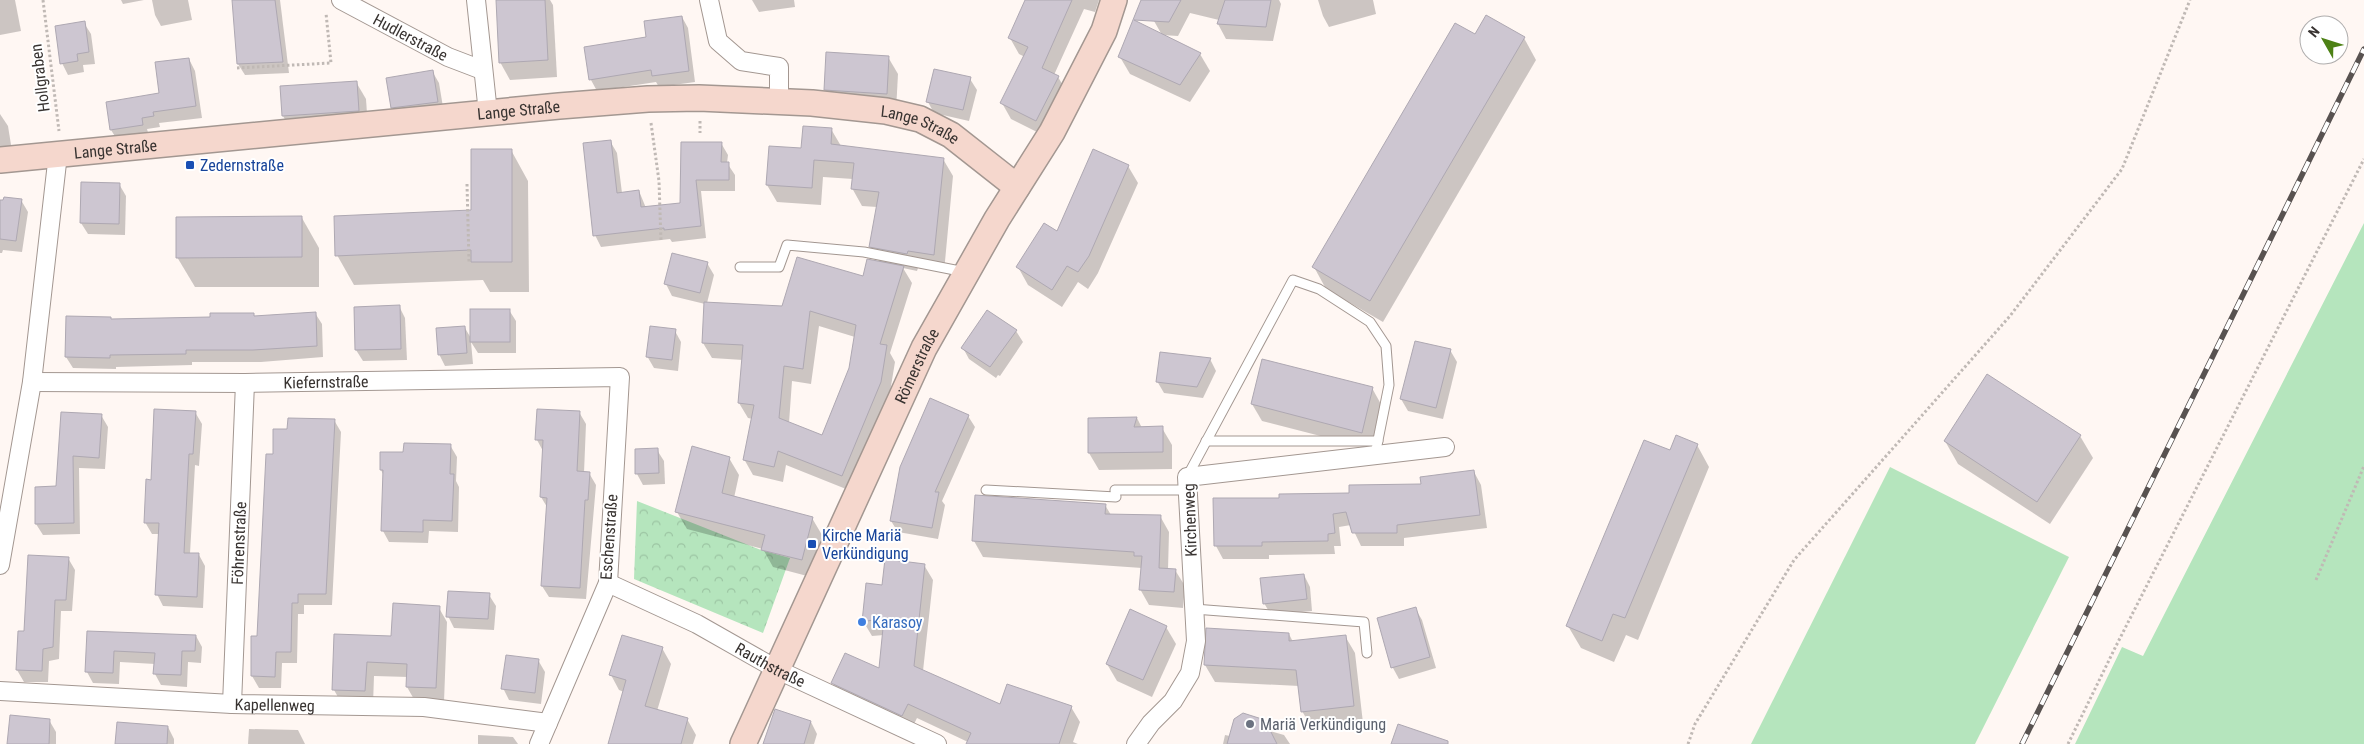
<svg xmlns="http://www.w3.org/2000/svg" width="2364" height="744" font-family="'Roboto Condensed',sans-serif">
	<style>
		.green { fill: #b5e5bd }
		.park { fill: url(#park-crowns) }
		.shadow { fill: #0003; fill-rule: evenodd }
		.building { fill: #cdc6d1; stroke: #aea8b2; fill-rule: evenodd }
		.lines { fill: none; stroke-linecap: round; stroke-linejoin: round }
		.lane-casing { stroke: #a39791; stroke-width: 11 }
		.street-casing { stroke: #a39791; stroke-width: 20 }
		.secondary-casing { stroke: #a39791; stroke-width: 28 }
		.path { stroke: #c0b9b5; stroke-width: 3; stroke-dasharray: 2.5 2.5; stroke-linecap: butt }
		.lane { stroke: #fff; stroke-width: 9 }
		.street { stroke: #fff; stroke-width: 18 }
		.secondary { stroke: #f5d7cd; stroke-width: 25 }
		.rail-casing { stroke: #585250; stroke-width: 5.5 }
		.rail { stroke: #fff; stroke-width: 4; stroke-dasharray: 11; stroke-linecap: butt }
		.transit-dot { fill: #1a4fb4; stroke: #fff; stroke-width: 2 }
		.shop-dot { fill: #3f7fe0; stroke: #fff; stroke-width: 2 }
		.worship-dot { fill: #6b7280; stroke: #fff; stroke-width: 2 }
		.labels { text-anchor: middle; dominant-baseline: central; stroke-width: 4; stroke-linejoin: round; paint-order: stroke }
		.street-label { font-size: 16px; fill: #383331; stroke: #fff }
		.transit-label { font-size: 16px; fill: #164399; stroke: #fff; text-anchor: start }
		.shop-label { font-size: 16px; fill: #366cbe; stroke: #fff; text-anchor: start }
		.worship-label { font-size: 16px; fill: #5b616d; stroke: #fff; text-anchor: start }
	</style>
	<defs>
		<pattern id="park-crowns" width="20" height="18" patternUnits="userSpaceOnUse" patternTransform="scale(1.25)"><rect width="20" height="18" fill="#b5e5bd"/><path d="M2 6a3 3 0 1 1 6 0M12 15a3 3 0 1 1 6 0" fill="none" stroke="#9cc5a3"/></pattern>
	</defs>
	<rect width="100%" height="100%" fill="#fff7f3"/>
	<g class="green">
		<path d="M2364 223V744H2075L2122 647 2143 656Z"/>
		<path d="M1890 467 2069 557 1975 744H1751Z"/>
	</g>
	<path class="park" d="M637 501 761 550 790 558 763 633 634 579Z"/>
	<g class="shadow">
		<path d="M0 0H15L21 31 0 35Z"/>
		<path d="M121 0H144L123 4Z"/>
		<path d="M152 0H188L192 20 161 26 155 15Z"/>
		<path d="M233 0H280L289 73 245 75 238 64Z"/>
		<path d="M497 0H550L553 5 557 77 510 80 500 62Z"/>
		<path d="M752 0H794L795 7 759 12Z"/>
		<path d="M1026 0H1099L1095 12 1084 9 1054 75 1058 77 1067 92 1045 136 1011 119 1002 103 1025 57 1019 54 1010 38Z"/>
		<path d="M1161 0H1279L1281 4 1273 41 1226 39 1218 24 1219 20 1190 13 1178 36 1162 35 1154 21Z"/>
		<path d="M1318 0H1373L1376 14 1329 27 1323 16Z"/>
		<path d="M682 17 688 28 695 82 659 87 656 82 597 91 591 80 648 38Z"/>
		<path d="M1134 22 1200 54 1210 71 1190 102 1130 74 1120 57Z"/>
		<path d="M84 23 91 34 95 64 83 65 84 72 68 75 62 63Z"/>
		<path d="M1475 36 1524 38 1536 60 1383 322 1326 289 1314 267Z"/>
		<path d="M888 57 898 74 896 111 835 107 825 90Z"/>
		<path d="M189 59 195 71 202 118 159 123 160 127 147 129 149 136 118 141 111 130 160 94Z"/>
		<path d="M432 71 439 83 444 113 399 119 392 107Z"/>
		<path d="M970 79 977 90 969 121 934 113 928 102Z"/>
		<path d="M356 82 366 99 368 128 293 133 283 116Z"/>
		<path d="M0 114 8 126 12 151 0 153Z"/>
		<path d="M831 129 841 146 943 159 953 176 944 272 918 268 917 271 903 268 912 283 890 353 895 362 889 398 851 491 786 465 783 482 753 475 744 459 753 419 748 418 739 403 743 360 712 358 703 343 705 304 672 296 666 284 707 263 714 275 707 303 783 307 864 278 880 263 870 246 877 207 862 206 852 188 853 179 823 177 821 205 777 202 767 185 803 149ZM819 326 855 337 850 368 823 437 789 423 792 381 811 384Z"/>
		<path d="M610 141 617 153 622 193 639 191 646 208 681 204 682 143H721L728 155 727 163 735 175V191H701L706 238 672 242 670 239 601 247 595 235Z"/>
		<path d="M511 150 528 181 529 292H490L483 280 354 285 337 255 472 211Z"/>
		<path d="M1128 166 1138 183 1098 273 1088 289 1078 282 1062 307 1028 285 1018 267Z"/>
		<path d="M119 184 126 196 125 235 88 234 81 223Z"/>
		<path d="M21 200 28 212 22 252 3 250 2 253H0V201Z"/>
		<path d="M302 218 319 248V287H195L177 257Z"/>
		<path d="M399 306 405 318 407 360 363 361 356 350Z"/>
		<path d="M509 310 516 321V353H478L471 342 473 364 445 366 439 354 465 328 472 340Z"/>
		<path d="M315 313 322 324 323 357 261 362H192V365L116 367V369L73 368 66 357 111 320 211 319 253 314 255 317Z"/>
		<path d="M675 331 681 342 678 371 654 368 647 356Z"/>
		<path d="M1016 331 1023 342 1000 376 998 375 996 378 969 359 963 348Z"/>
		<path d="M1450 350 1457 362 1443 419 1408 411 1401 399Z"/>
		<path d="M1210 359 1216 371 1203 398 1164 393 1157 381Z"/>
		<path d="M1372 388 1382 406 1371 449 1262 421 1252 404Z"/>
		<path d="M195 412 202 424 199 466 195 465 190 554 199 555 205 566 203 608 163 606 157 594 160 534H152L145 522 152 481Z"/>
		<path d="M579 412 586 424 584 473H589L596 485 586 599 549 597 542 586 547 507 541 497 543 451 537 440Z"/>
		<path d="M62 414 101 415 108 427 105 469 79 468 80 534 43 535 36 524 58 487Z"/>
		<path d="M968 416 975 427 942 501 945 505 938 539 898 532 891 521Z"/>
		<path d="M1137 418 1142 428H1162L1172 445V469L1099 470 1089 453Z"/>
		<path d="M334 420 341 432 332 605H304V614H298L297 663H282L281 688H259L252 676 253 638H259L289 431Z"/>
		<path d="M2080 436 2093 458 2050 524 1958 464 1945 441Z"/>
		<path d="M450 445 457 457 456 481 459 487 458 532 429 531 428 543 389 542 383 531 384 476 381 470 404 454Z"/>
		<path d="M1697 445 1709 467 1638 640 1626 635 1614 662 1581 648 1568 626 1671 452Z"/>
		<path d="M657 450 664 461 665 484 643 485 637 474Z"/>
		<path d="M729 458 739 475 734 498 812 518 822 535 811 577 773 567 763 549 687 529 677 512Z"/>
		<path d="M1474 472 1481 485 1487 528 1404 538V546H1361L1351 525 1339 527 1341 546H1334L1335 554 1269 555V559H1223L1216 546 1214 500 1280 499 1350 494 1422 485Z"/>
		<path d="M977 496 1105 505 1111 515 1160 516 1169 532 1168 570H1175L1185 586 1183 608 1149 605 1140 589 1142 568 983 557 974 541Z"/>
		<path d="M68 558 75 570 72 611H61L59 659 49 661 48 682H24L17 670 25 633Z"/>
		<path d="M924 565 933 580 923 671 1001 706 1071 707 1080 722 1073 742 1078 744H969L968 742 917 718 911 730 841 698 833 683 880 670 884 635 872 636 863 621 883 586ZM890 616 891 619 872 621V619Z"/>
		<path d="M1304 575 1310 587 1312 611 1271 615 1264 603Z"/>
		<path d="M489 595 496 606 494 630 454 628 448 616Z"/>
		<path d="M439 608 447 622 444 702 415 701 407 687 408 677 374 676 373 705 342 704 334 690 392 637Z"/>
		<path d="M1415 608 1422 620 1436 668 1399 679 1393 668 1378 618Z"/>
		<path d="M1166 627 1176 644 1152 697 1117 681 1107 664Z"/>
		<path d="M88 632 196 636 202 647 201 663 188 662 187 687 161 685 155 674V664L120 662 119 684 93 683 87 672Z"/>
		<path d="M1289 634 1293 642 1345 636 1355 653 1363 723 1312 728 1302 711 1299 686 1215 682 1205 665Z"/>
		<path d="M662 648 671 664 657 711 687 719 696 735 693 744H609L624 692 619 690 611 675Z"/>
		<path d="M538 660 545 672 541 704 509 700 503 688Z"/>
		<path d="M49 720 56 732V744H8Z"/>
		<path d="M811 722 817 734 814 744H764Z"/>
		<path d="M168 727 174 739V744H131Z"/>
		<path d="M249 729 298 730 305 744H248Z"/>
		<path d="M1270 731 1284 735 1290 744H1223L1225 735 1230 736Z"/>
		<path d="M478 735 513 737 518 744H478Z"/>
	</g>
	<g class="building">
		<path d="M232 0H275L283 62 237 64Z"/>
		<path d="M496 0H545L548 60 499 63Z"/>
		<path d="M1025 0H1072L1042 68 1059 76 1036 121 1000 103 1028 47 1008 38Z"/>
		<path d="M1141 0H1181L1169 22 1134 20 1201 53 1180 85 1118 57Z"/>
		<path d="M1225 0H1271L1266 27 1217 24Z"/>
		<path d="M1486 15 1525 37 1370 301 1312 267 1455 23 1475 34Z"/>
		<path d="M682 16 689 71 652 76 651 70 589 80 584 47 646 37 644 21Z"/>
		<path d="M85 21 89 52 77 54 78 61 60 64 55 26Z"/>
		<path d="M826 52 889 56 887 94 824 90Z"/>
		<path d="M189 58 196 106 153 112 154 116 142 118 143 125 110 130 106 102 159 93 155 62Z"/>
		<path d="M934 69 971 77 963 110 926 102Z"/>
		<path d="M433 70 438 102 391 108 386 78Z"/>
		<path d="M357 81 359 111 282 116 280 86Z"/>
		<path d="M803 126 832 128 831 144 944 158 934 255 908 251 907 254 869 247 879 192 851 189 854 163 814 160 812 188 766 185 769 146 801 148Z"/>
		<path d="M611 140 617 193 639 190 641 207 680 203 681 142H722L721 162H729V180H696L701 226 664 230V228L593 236 583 143Z"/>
		<path d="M471 149H512V262H471V250L335 256 334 216 471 210Z"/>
		<path d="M1093 149 1129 165 1089 256 1078 272 1067 266 1052 290 1016 267 1044 223 1057 231Z"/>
		<path d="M81 182 120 183 119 224 80 223Z"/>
		<path d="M4 197 22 199 16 241 0 239V200H3Z"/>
		<path d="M302 216V257L176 258V217Z"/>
		<path d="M672 253 708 262 700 293 664 284Z"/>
		<path d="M797 257 863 276 867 259 904 266 880 344 887 345 881 382 842 476 778 451 774 467 743 460 754 405 738 403 743 345 702 343 704 302 782 306ZM810 311 856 325 849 368 822 435 779 418 784 366 803 369Z"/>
		<path d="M400 305 401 349 355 350 354 307Z"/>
		<rect x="470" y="309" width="40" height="33"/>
		<path d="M987 310 1017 330 990 367 961 348Z"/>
		<path d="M316 312 317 346 253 350H186V354L110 355V358L65 357 66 316 111 317V319L210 317V313H254V316Z"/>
		<path d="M465 326 467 353 438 355 436 328Z"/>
		<path d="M650 326 676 329 672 360 646 357Z"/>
		<path d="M1415 341 1451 349 1436 408 1400 399Z"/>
		<path d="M1160 352 1211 358 1197 387 1156 382Z"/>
		<path d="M1262 359 1373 387 1362 433 1251 404Z"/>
		<path d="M1987 374 2081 435 2037 502 1944 441Z"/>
		<path d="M930 398 969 415 935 492H939L932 528 890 521 900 467Z"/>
		<path d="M154 409 196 411 193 454H189L184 553H199L197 597 155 595 159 523H144L146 479 151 480Z"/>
		<path d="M537 409 580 411 577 471 590 472 588 500H585L580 588 541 586 547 498 540 497 543 440H535Z"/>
		<path d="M61 412 102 414 99 458 73 456 74 523 35 524V487L56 486Z"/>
		<path d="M1137 417 1134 427 1163 426V452L1088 453V418Z"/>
		<path d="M288 418 335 419 326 594H298V603H292L291 652H276L275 677 251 676V636H257L266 454H273V429H287Z"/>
		<path d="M1676 435 1698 444 1625 618 1613 614 1602 641 1566 626 1644 440 1670 450Z"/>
		<path d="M404 443 451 444 450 474H454L452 521 423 520V532L381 531 383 470H380V452H403Z"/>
		<path d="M692 446 730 457 722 493 813 517 802 560 761 550 765 535 675 512Z"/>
		<path d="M658 448 659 473 635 474V449Z"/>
		<path d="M1474 470 1480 515 1397 525V533H1352L1346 512 1333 514 1335 533 1328 534V541L1262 542V546H1214L1213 498H1279V494L1349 493V485L1421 484 1420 477Z"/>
		<path d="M975 495 1106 504 1105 514 1161 515 1159 568 1176 569 1174 592 1139 590 1142 556H1134V552L972 541Z"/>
		<path d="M28 555 69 557 66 600H55L53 647 43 649 42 671 16 670 18 631H24Z"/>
		<path d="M885 559 925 564 914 666 1000 704 1007 684 1072 706 1059 744H966L971 733 908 704 902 716 831 683 845 653 879 668 884 618 862 622 866 583 882 585Z"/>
		<path d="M1304 574 1307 599 1263 604 1260 578Z"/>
		<path d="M448 591 490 593 488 619 446 617Z"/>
		<path d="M393 603 440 606 436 688 406 687 407 664 367 662 365 691 332 690 334 634 391 636Z"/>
		<path d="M1416 607 1430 657 1391 668 1377 618Z"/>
		<path d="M1130 609 1167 626 1143 680 1106 664Z"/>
		<path d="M1206 628 1289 633V641L1346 635 1354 706 1301 712 1296 670 1204 665Z"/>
		<path d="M87 631 196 635 195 651H182L181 675 153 674 155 653 114 651 113 673 85 672Z"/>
		<path d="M622 635 663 647 645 706 688 718 681 744H608L626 680 609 675Z"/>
		<path d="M506 655 539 659 535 693 501 689Z"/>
		<path d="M775 709 811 721 804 744H763Z"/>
		<path d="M1243 713 1265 720 1277 744H1227L1234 719Z"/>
		<path d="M10 715 50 719 49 744H7Z"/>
		<path d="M117 722 168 726 167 744H115Z"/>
		<path d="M1398 724 1448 741V744H1391Z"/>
	</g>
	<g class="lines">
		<g class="lane-casing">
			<g id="lane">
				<path d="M740 267H779L787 245 864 252 965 272"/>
				<path d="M1206 441H1378"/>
				<path d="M1187 477 1293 280 1319 289 1370 322 1386 346 1389 385 1375 455"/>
				<path d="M986 490 1116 497 1115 490H1188"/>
				<path d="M1194 609 1364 622 1367 653"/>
			</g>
		</g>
		<g class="street-casing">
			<g id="street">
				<path id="s1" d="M341 0 448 57 482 70"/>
				<path d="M476 0 488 113"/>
				<path d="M709 0 718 41 741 61 779 67V101"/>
				<path id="s2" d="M32 382 245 383 620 377 608 583 539 744"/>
				<path d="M0 565 32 382 58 154"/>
				<path id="s3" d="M608 583 697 624 778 670 937 744"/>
				<path id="s4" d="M0 691 232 704 424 707 548 723"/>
				<path id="s5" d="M232 704 245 383"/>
				<path d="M1136 744 1151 723 1173 701 1190 673 1196 641 1187 477 1445 447"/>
			</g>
		</g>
		<g class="secondary-casing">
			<g id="secondary">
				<path id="s6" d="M0 160 559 106 648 99 699 98 812 103 886 111 920 119 951 135 1017 187"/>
				<path id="s7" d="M743 744 924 348 997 219 1052 132 1104 31 1114 0"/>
			</g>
		</g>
		<g class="path">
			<path d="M43 0 59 131"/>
			<path d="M237 68 331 63 326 13"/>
			<path d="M700 121V133"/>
			<path d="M651 123 659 181 661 242"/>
			<path d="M467 184 469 262"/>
			<path d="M2316 580 2364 466"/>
			<path d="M1688 744 1695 724 1794 560 2010 316 2122 169 2190 0"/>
			<path d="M2068 744 2116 646 2364 159"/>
		</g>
		<use href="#lane" class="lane"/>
		<use href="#street" class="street"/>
		<use href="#secondary" class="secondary"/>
		<g class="rail-casing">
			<path id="rail" d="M2022 744 2364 49"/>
		</g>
		<use href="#rail" class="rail"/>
	</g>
	<g class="transit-dot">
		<rect x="185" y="160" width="10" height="10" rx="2.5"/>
		<rect x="807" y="539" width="10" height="10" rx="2.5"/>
	</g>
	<circle class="shop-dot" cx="862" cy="622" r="5"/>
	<circle class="worship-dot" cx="1250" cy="724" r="5"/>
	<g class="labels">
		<g class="street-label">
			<text stroke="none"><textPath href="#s1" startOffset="79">Hudlerstraße</textPath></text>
			<text transform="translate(40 78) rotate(-97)">Hollgraben</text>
			<text stroke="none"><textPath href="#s6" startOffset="521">Lange Straße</textPath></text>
			<text stroke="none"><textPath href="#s6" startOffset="926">Lange Straße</textPath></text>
			<text stroke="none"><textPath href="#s6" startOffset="116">Lange Straße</textPath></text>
			<text stroke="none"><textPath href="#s7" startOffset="416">Römerstraße</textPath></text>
			<text stroke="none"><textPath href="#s2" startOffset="294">Kiefernstraße</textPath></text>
			<text transform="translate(1190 520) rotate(-92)">Kirchenweg</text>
			<text transform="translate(609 537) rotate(-86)">Eschenstraße</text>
			<text stroke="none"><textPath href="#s5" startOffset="161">Föhrenstraße</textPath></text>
			<text stroke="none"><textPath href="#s3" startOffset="182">Rauthstraße</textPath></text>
			<text stroke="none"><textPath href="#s4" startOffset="275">Kapellenweg</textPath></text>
		</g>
		<g class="transit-label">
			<text x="200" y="165">Zedernstraße</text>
			<text x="822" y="535">Kirche Mariä<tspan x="822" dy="18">Verkündigung</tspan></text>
		</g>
		<g class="shop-label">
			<text x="872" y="622">Karasoy</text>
		</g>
		<g class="worship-label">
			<text x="1260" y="724">Mariä Verkündigung</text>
		</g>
	</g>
	<g transform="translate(2324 40) rotate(309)"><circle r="24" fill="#ffffff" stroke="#afadad"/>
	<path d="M0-4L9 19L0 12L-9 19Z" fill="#4d8115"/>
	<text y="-8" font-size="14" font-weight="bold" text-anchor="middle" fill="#383331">N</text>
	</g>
</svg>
